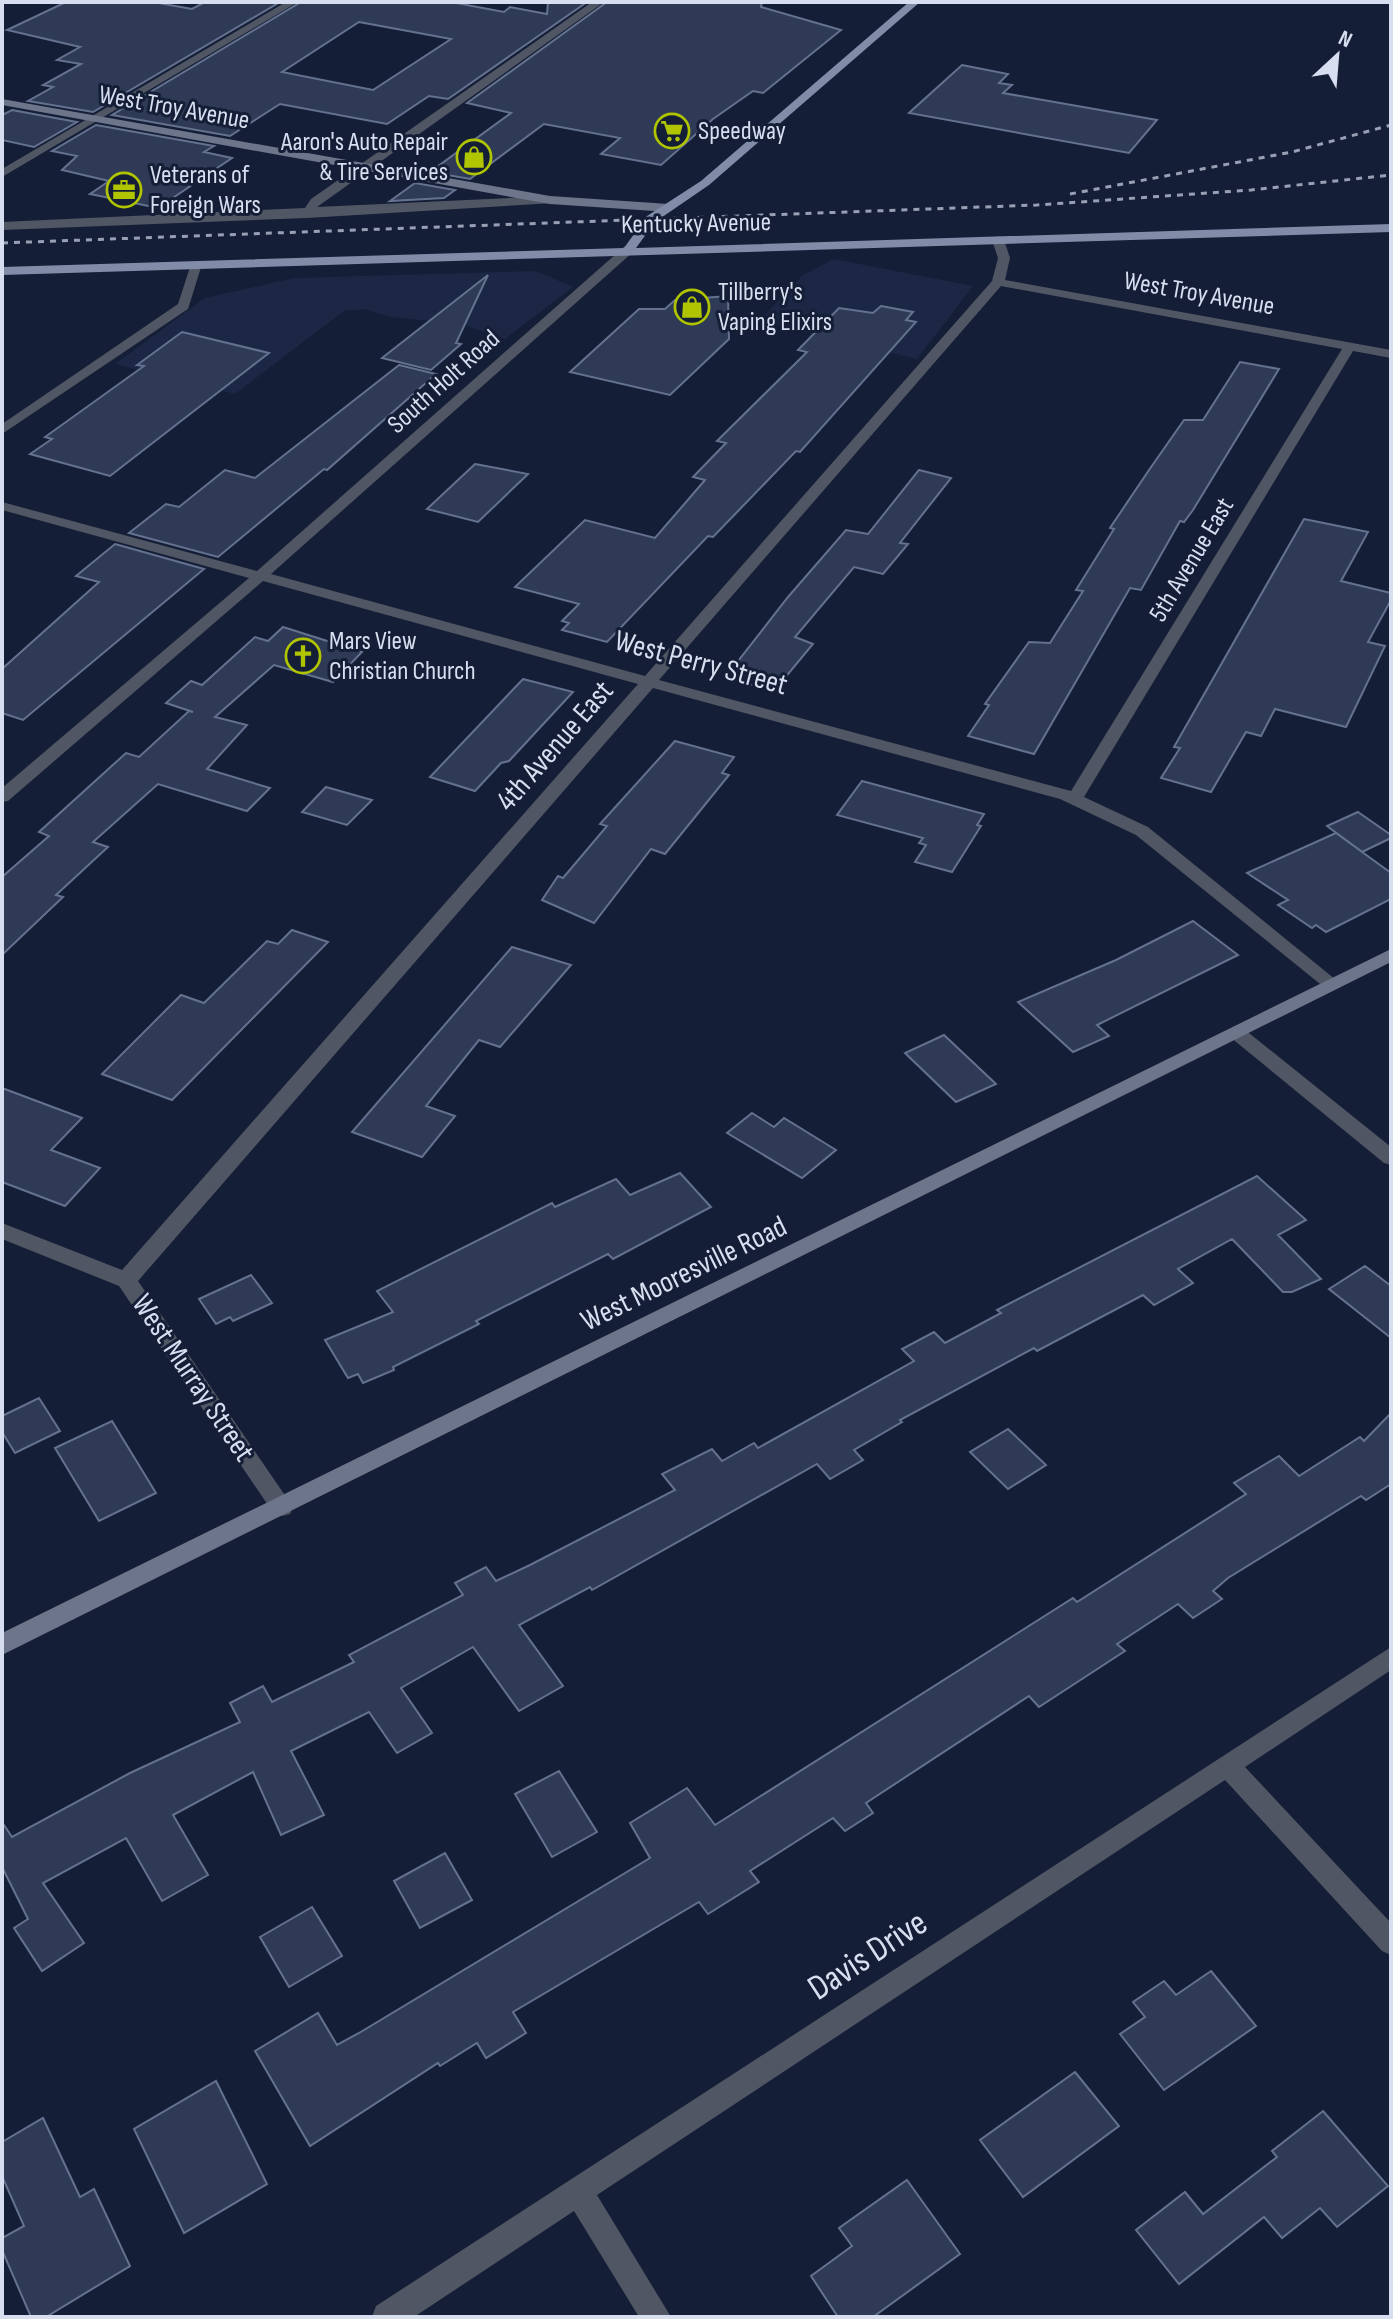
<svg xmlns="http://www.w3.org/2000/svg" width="1393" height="2319" font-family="'Sofia Sans Condensed',sans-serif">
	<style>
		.built { fill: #1b2744 }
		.building { fill: #2f3b56; stroke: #647290; stroke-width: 2; fill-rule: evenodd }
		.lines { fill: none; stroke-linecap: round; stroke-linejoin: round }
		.street { fill: #505663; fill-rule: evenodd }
		.secondary { fill: #6c758a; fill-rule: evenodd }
		.primary { fill: #818da8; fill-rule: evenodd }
		.rail { stroke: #98a1b4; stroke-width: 3; stroke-dasharray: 6 6; stroke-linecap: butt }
		.labels { text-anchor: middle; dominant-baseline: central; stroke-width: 6; stroke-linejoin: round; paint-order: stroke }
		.far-street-label { font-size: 26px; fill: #d6deef; stroke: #141e36 }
		.far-poi-label { font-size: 26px; fill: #d6deef; stroke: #141e36; text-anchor: start }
		.street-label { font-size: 30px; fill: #d6deef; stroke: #141e36 }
		.near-street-label { font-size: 36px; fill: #d6deef; stroke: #141e36 }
	</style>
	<rect width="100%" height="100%" fill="#141e36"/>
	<g class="built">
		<path d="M834 259 973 286 917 359 759 321 803 275Z"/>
		<path d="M536 271 573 287 505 339 461 324 390 317 364 309 344 311 235 394 115 364 205 298 294 278Z"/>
	</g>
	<g class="building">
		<path d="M66 2H153L192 9 205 2H280L93 112 28 101 53 87 43 85 81 64 57 60 80 47 7 30Z"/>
		<path d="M301 2H451L504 12 510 7 547 14 548 2H587L448 99 429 96 387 124 280 104 230 136 112 115ZM359 22 451 39 373 90 282 72Z"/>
		<path d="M607 2H762L761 7 841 30 763 93 753 91 713 119 661 165 601 154 620 138 544 124 470 179 430 172 511 113 467 103Z"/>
		<path d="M962 65 1008 74 999 83 1012 85 1003 93 1157 120 1129 153 909 113Z"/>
		<path d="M12 110 77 122 34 147 2 140V115Z"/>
		<path d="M96 125 214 146 204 152 232 158 158 208 90 194 109 181 62 170 77 156 52 151Z"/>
		<path d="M415 183 455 190 444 198 390 201Z"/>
		<path d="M488 275 456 343 461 344 431 370 382 358Z"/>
		<path d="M728 296 729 339 670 395 570 372 639 309H665L675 300Z"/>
		<path d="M881 306 913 312 906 320 916 322 800 452 796 451 713 537 708 536 607 642 562 630 569 623 562 621 579 604 515 587 585 520 655 538 705 480 693 477 726 443 717 441 807 352 798 350 839 308 873 313Z"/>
		<path d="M182 332 269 353 110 476 30 454 52 439 45 437 144 366 137 365Z"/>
		<path d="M1240 362 1279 369 1193 510 1184 522 1180 521 1141 590 1130 588 1034 754 968 736 989 705 985 704 1029 642 1050 643 1083 591 1076 590 1114 529 1110 528 1149 470 1184 420H1203Z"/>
		<path d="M399 365 436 374 327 470 324 469 218 557 129 533 166 504 179 507 225 470 255 478Z"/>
		<path d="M475 464 528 474 478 522 427 509Z"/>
		<path d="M919 470 951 478 900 543 908 544 883 574 854 567 795 637 813 644 774 691 729 678 732 675 728 674 788 597 846 530 868 534Z"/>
		<path d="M1304 519 1368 532 1341 581 1391 593V600L1368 642 1385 646 1346 727 1275 709 1261 736 1246 732 1211 792 1161 778 1180 748 1174 747Z"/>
		<path d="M115 544 204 569 23 720 2 713V669L99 582 76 576Z"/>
		<path d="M283 627 362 652 333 682 274 665 215 717 247 725 207 769 270 788 247 811 158 784 93 842 108 847 56 895 63 897 2 955V877L49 836 39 832 126 753 139 757 189 711 193 712 166 703 191 681 202 685 255 637 268 641Z"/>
		<path d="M523 679 573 692 509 761 501 763 475 791 430 777Z"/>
		<path d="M675 741 734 757 722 773 729 775 665 854 651 849 594 923 542 900 558 876 563 878 607 826 600 824Z"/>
		<path d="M862 781 984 814 977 825 981 826 952 872 915 862 926 845 919 843 923 838 837 815Z"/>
		<path d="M326 787 372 800 347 825 302 812Z"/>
		<path d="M1358 812 1391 835V838L1362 852 1327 826Z"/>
		<path d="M1336 833 1391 873V899L1326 932 1316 925 1312 928 1278 905 1288 900 1247 873Z"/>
		<path d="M1193 921 1238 955 1097 1025 1109 1036 1073 1052 1018 1002 1116 960Z"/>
		<path d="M292 930 328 942 172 1100 102 1074 181 995 204 1003 267 941 278 944Z"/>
		<path d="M512 947 571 965 500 1047 479 1040 426 1106 455 1116 422 1157 352 1132Z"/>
		<path d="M944 1035 996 1084 956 1102 905 1053Z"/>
		<path d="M2 1088 82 1118 51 1150 100 1168 65 1206 2 1182Z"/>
		<path d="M752 1113 774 1127 784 1118 836 1150 802 1178 727 1133Z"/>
		<path d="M680 1173 711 1207 613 1259 608 1254 541 1288 476 1321 479 1324 393 1367 394 1370 363 1383 358 1374 348 1378 325 1340 393 1312 377 1291 552 1203 555 1207 616 1179 630 1195Z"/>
		<path d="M1257 1176 1306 1220 1278 1235 1321 1279 1292 1292H1283L1232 1239 1178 1269 1193 1283 1154 1305 1143 1295 1037 1351 1034 1348 900 1420 902 1422 854 1450 863 1460 830 1479 817 1464 592 1590 590 1587 519 1625 563 1686 519 1711 473 1647 401 1688 432 1733 397 1753 369 1712 291 1751 324 1815 281 1835 253 1772 173 1815 208 1875 162 1901 126 1838 43 1883 84 1943 42 1971 14 1928 28 1919 2 1867V1822L12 1837 130 1773 240 1722 230 1703 263 1686 272 1702 354 1662 349 1655 463 1595 455 1583 486 1567 496 1581 530 1565 675 1490 662 1474 712 1449 722 1461 754 1443 758 1448 914 1361 902 1349 934 1332 945 1343 1001 1313 997 1310Z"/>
		<path d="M1365 1266 1391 1286V1338L1329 1289Z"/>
		<path d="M251 1275 272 1303 233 1321 230 1317 216 1324 199 1299Z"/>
		<path d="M39 1398 60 1431 15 1453 2 1432V1416Z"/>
		<path d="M1391 1413V1484L1366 1500 1361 1496 1228 1578 1213 1591 1222 1599 1193 1618 1178 1604 1117 1644 1125 1651 1039 1707 1029 1696 866 1803 873 1813 845 1831 833 1818 750 1871 759 1882 708 1914 699 1902 513 2012 526 2033 486 2058 477 2043 440 2066 438 2063 310 2146 255 2051 318 2013 337 2045 359 2033 650 1858 630 1823 687 1788 715 1825 1073 1598 1077 1602 1246 1494 1234 1483 1279 1456 1299 1476 1360 1437 1364 1441Z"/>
		<path d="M112 1421 156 1493 99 1521 55 1448Z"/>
		<path d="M1008 1429 1046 1465 1008 1489 970 1452Z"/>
		<path d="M559 1771 597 1832 552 1857 515 1794Z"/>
		<path d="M445 1853 472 1900 420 1928 394 1881Z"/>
		<path d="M312 1907 342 1956 289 1987 260 1937Z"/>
		<path d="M1211 1971 1256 2026 1164 2090 1120 2034 1145 2017 1133 2002 1164 1981 1176 1995Z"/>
		<path d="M1075 2072 1119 2126 1023 2197 980 2140Z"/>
		<path d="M216 2081 267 2184 184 2233 134 2129Z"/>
		<path d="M1323 2111 1388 2186 1337 2227 1320 2208 1282 2238 1264 2217 1179 2284 1136 2230 1185 2192 1203 2214 1277 2157 1272 2151Z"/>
		<path d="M43 2118 80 2197 94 2189 130 2266 46 2317H31L2 2250V2238L24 2226 2 2176V2142Z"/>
		<path d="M907 2180 960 2254 873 2317H838L811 2276 852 2246 839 2228Z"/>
	</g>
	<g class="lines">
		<g class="street">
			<path d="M286 2H298L2 177V169Z"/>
			<path d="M592 2H604L317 207 550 196 554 197V203L307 218 2 230V222L305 208 311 199Z"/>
			<path d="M998 236 1004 240 1010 258 1005 280 1391 350V358L1353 351 1084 797 1148 827 1341 984 1339 988H1325L1136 835 1060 799 653 688 138 1281 293 1507 290 1514 282 1516 274 1514 119 1286 2 1239V1223L122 1270 638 684 263 581 8 801 2 802V788L249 578 2 510V502L257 571 625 246H633V252L271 574 645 676 992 281 998 258 992 240ZM1001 286 1342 349 1071 791 659 680Z"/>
			<path d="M192 261 202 264 188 309 2 434V424L178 304Z"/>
			<path d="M1237 1027 1244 1029 1391 1147V1165L1384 1163 1230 1037 1228 1033Z"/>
			<path d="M1391 1647V1670L1245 1767 1391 1923V1955L1382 1951 1225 1780 597 2195 671 2317H639L574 2211 414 2317H372L376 2306Z"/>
		</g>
		<g class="secondary">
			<path d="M2 99 550 196 669 204 675 208 669 212 550 204 2 105Z"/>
			<path d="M1391 949V962L2 1655V1633Z"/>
		</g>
		<path class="primary" d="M909 2H920L709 185 655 222 636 248 1391 224V232L2 275V267L624 248 647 216 701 181Z"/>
		<g class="rail">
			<path d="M1070 194 1292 152 1391 125"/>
			<path d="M2 243 1037 205 1251 190 1391 175"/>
		</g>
	</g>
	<defs>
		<g id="supermarket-ring" transform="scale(1.8)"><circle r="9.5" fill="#141e36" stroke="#b0c500" stroke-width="1.5"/><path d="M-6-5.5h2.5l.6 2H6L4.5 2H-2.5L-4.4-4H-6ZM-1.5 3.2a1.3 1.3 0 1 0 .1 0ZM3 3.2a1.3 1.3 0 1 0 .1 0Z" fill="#b0c500"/></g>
		<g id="shop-ring" transform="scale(1.8)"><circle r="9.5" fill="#141e36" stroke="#b0c500" stroke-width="1.5"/><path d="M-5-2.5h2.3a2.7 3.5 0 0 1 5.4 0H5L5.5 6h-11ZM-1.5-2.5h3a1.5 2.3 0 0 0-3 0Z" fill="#b0c500"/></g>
		<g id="office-ring" transform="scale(1.8)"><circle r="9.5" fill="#141e36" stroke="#b0c500" stroke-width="1.5"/><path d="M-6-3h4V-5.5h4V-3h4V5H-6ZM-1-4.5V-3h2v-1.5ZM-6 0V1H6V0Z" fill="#b0c500"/></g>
		<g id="church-ring" transform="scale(1.8)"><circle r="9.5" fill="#141e36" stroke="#b0c500" stroke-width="1.5"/><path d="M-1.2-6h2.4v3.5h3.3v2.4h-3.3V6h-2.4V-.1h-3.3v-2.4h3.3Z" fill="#b0c500"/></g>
	</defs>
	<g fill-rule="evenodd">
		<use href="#supermarket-ring" x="672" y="131"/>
		<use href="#shop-ring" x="474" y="157"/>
		<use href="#office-ring" x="124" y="190"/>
		<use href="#shop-ring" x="692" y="307"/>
		<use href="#church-ring" x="303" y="656"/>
	</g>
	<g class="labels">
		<g class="far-street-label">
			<text transform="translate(174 108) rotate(10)">West Troy Avenue</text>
			<text transform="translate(696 224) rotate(-1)">Kentucky Avenue</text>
			<text transform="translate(1199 294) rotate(10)">West Troy Avenue</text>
			<text transform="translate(444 382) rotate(-42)">South Holt Road</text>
			<text transform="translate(1192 560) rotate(-59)">5th Avenue East</text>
		</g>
		<g class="far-poi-label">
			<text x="698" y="131">Speedway</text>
			<text x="448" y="142" text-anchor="end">Aaron's Auto Repair<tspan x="448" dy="30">&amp; Tire Services</tspan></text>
			<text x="150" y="175">Veterans of<tspan x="150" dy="30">Foreign Wars</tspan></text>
			<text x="718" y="292">Tillberry's<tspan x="718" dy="30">Vaping Elixirs</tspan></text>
			<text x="329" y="641">Mars View<tspan x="329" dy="30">Christian Church</tspan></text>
		</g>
		<g class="street-label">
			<text transform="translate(701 663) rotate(15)">West Perry Street</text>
			<text transform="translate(555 746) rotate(-49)">4th Avenue East</text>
			<text transform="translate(684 1274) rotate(-26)">West Mooresville Road</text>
			<text transform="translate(193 1378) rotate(56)">West Murray Street</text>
		</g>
		<g class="near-street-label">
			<text transform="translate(868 1956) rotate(-33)">Davis Drive</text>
		</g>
	</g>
	<rect width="1393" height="2319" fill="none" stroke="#d6deef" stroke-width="8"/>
	<g transform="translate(1337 56) rotate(26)" stroke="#141e36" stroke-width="6" paint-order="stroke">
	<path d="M0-6L14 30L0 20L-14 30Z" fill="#d6deef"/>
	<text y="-12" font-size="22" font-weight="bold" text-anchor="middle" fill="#d6deef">N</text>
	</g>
</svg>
